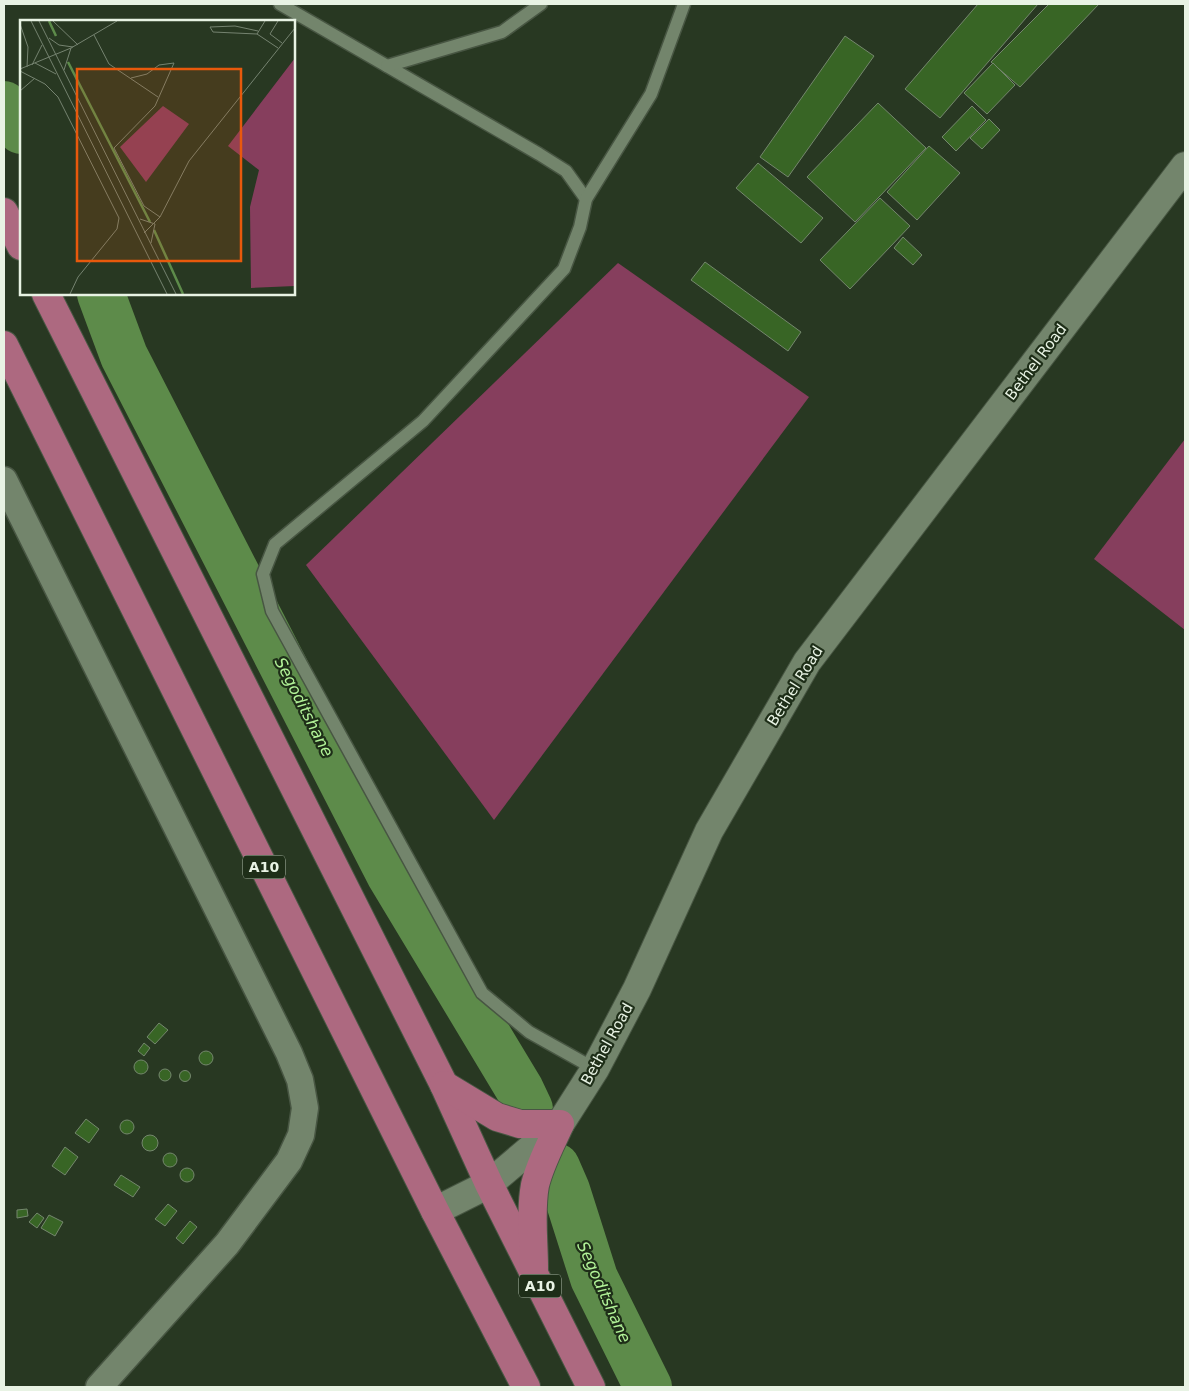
<svg xmlns="http://www.w3.org/2000/svg" width="1189" height="1391" font-family="'DejaVu Sans',sans-serif">
	<style>
		.green { fill: #863e5d }
		.lines { fill: none; stroke-linecap: round; stroke-linejoin: round }
		.river { stroke: #5d8b4a; stroke-width: 48 }
		.building { fill: #386525; stroke: #74876d }
		.service-casing { stroke: #485643; stroke-width: 15 }
		.minor-casing { stroke: #485643; stroke-width: 29 }
		.tertiary-casing { stroke: #485643; stroke-width: 30 }
		.primary-casing { stroke: #485643; stroke-width: 30 }
		.service { stroke: #73856c; stroke-width: 12 }
		.minor { stroke: #73856c; stroke-width: 26 }
		.tertiary { stroke: #73856c; stroke-width: 28 }
		.primary { stroke: #ad6980; stroke-width: 28 }
		.labels { text-anchor: middle; dominant-baseline: central; stroke-width: 4.5; stroke-linejoin: round; paint-order: stroke }
		.shield { fill: #1e2e18; stroke: #abb8a7; stroke-width: 1 }
		.shield-label { font-size: 14px; font-weight: bold; fill: #e8f3e4 }
		.street-label { font-size: 15px; fill: #e8f3e4; stroke: #1e2e18 }
		.water-label { font-size: 16px; font-style: italic; fill: #b2f398; stroke: #1e2e18 }
		.inset-river { fill: none; stroke: #5d8b4a; stroke-width: 2.5 }
		.inset-road { fill: none; stroke: #758370; stroke-width: 1 }
		.view { fill: #e8590c; fill-opacity: 0.15; stroke: #e8590c; stroke-width: 2.5 }
		.inset-edge { fill: none; stroke: #e8f3e4; stroke-width: 2.5 }
	</style>
	<rect width="100%" height="100%" fill="#283822"/>
	<g class="green">
		<path d="M618 263 809 397 494 820 306 565Z"/>
		<path d="M1185 439V630L1094 559Z"/>
	</g>
	<g class="lines">
		<g class="river">
			<path d="M4 105 21 130"/>
			<path d="M101 294 124 356 390 874 520 1090 529 1109"/>
			<path d="M556 1167 566 1190 594 1278 648 1387"/>
		</g>
	</g>
	<g class="building">
		<path d="M978 4H1038L940 118 905 89Z"/>
		<path d="M1049 4H1099L1020 87 991 62Z"/>
		<path d="M845 36 874 56 788 177 760 157Z"/>
		<path d="M993 63 1015 85 987 114 964 93Z"/>
		<path d="M878 103 926 148 855 222 807 177Z"/>
		<path d="M972 106 986 120 956 151 942 137Z"/>
		<path d="M989 119 1000 130 982 149 970 138Z"/>
		<path d="M929 146 960 173 917 220 887 192Z"/>
		<path d="M758 163 823 218 801 243 736 188Z"/>
		<path d="M880 198 910 226 850 289 820 260Z"/>
		<path d="M903 237 922 255 913 265 894 248Z"/>
		<path d="M705 262 801 332 788 351 691 280Z"/>
		<path d="M159 1023 168 1030 155 1044 147 1037Z"/>
		<path d="M144 1043 150 1048 144 1056 138 1051Z"/>
		<circle cx="206" cy="1058" r="7"/>
		<circle cx="141" cy="1067" r="7"/>
		<circle cx="165" cy="1075" r="6"/>
		<circle cx="185" cy="1076" r="5.5"/>
		<path d="M86 1119 99 1129 89 1143 75 1133Z"/>
		<circle cx="127" cy="1127" r="7"/>
		<circle cx="150" cy="1143" r="8"/>
		<path d="M65 1147 78 1157 65 1175 52 1166Z"/>
		<circle cx="170" cy="1160" r="7"/>
		<circle cx="187" cy="1175" r="7"/>
		<path d="M121 1175 140 1187 133 1197 114 1185Z"/>
		<path d="M168 1204 177 1211 165 1226 155 1219Z"/>
		<path d="M27 1209 28 1216 17 1218V1210Z"/>
		<path d="M37 1213 44 1218 37 1228 29 1222Z"/>
		<path d="M49 1215 63 1222 55 1236 41 1228Z"/>
		<path d="M190 1221 197 1227 183 1244 176 1238Z"/>
	</g>
	<g class="lines">
		<g class="service-casing">
			<g id="service">
				<path d="M280 4 539 154 566 171 586 199"/>
				<path d="M387 66 502 32 541 4"/>
				<path d="M595 1069 529 1032 482 993 272 611 263 574 275 544 423 421 564 269 580 227 586 199 651 94 684 4"/>
			</g>
		</g>
		<g class="minor-casing">
			<path id="minor" d="M4 480 289 1053 300 1080 305 1108 301 1135 289 1161 227 1244 99 1387"/>
		</g>
		<g class="tertiary-casing">
			<path id="tertiary" d="M435 1211 489 1184 560 1124 595 1069 637 989 709 831 807 662 1185 166"/>
		</g>
		<g class="primary-casing">
			<g id="primary">
				<path d="M4 212 21 246"/>
				<path d="M46 294 444 1085 489 1184 591 1387"/>
				<path d="M4 345 435 1211 526 1387"/>
				<path d="M444 1085 497 1117 520 1124H560C551 1144 540 1164 535 1185 530 1212 534 1241 534 1268"/>
			</g>
		</g>
		<use href="#service" class="service"/>
		<use href="#minor" class="minor"/>
		<use href="#tertiary" class="tertiary"/>
		<use href="#primary" class="primary"/>
	</g>
	<g class="labels">
		<g class="shield">
			<rect x="243" y="855.5" width="42" height="23" rx="4"/>
			<rect x="519" y="1274.5" width="42" height="23" rx="4"/>
		</g>
		<g class="shield-label">
			<text x="264" y="867">A10</text>
			<text x="540" y="1286">A10</text>
		</g>
		<g class="street-label">
			<text transform="translate(1036 362) rotate(-53)">Bethel Road</text>
			<text transform="translate(795 686) rotate(-58)">Bethel Road</text>
			<text transform="translate(607 1044) rotate(-61)">Bethel Road</text>
		</g>
		<g class="water-label">
			<text transform="translate(304 707) rotate(63)">Segoditshane</text>
			<text transform="translate(604 1292) rotate(66)">Segoditshane</text>
		</g>
	</g>
	<g transform="translate(20 20)">
		<rect width="275" height="275" fill="#283822"/>
		<path d="M275 38V266L231 268 230 187 239 150 208 126ZM143 86 169 104 126 162 100 127Z" fill="#863e5d"/>
		<path class="inset-river" d="M29 1 36 16M48 42 130 202M134 210 163 274"/>
		<path class="inset-road" d="M11 1 147 274M19 1 156 274M33 1 58 25M245 1 237 14 258 28M258 1 250 14 262 23M0 4 8 27 7 47M237 14 193 12 190 7 215 6 238 11M74 15 89 44 138 77M29 18 39 25 53 27M15 43 36 54M12 45 22 25M0 49 51 28 97 1M44 50 51 28M0 51 25 64 38 77 99 198 97 209 58 257 50 274M111 58 127 54 139 45 154 43 135 86 94 128 124 186 140 197M0 71 15 58M120 199 135 204 131 223M124 213 140 197 169 141 275 8"/>
		<path class="view" d="M57 49H221V241H57Z"/>
		<rect width="275" height="275" class="inset-edge"/>
	</g>
	<rect width="1189" height="1391" fill="none" stroke="#e8f3e4" stroke-width="10"/>
</svg>
